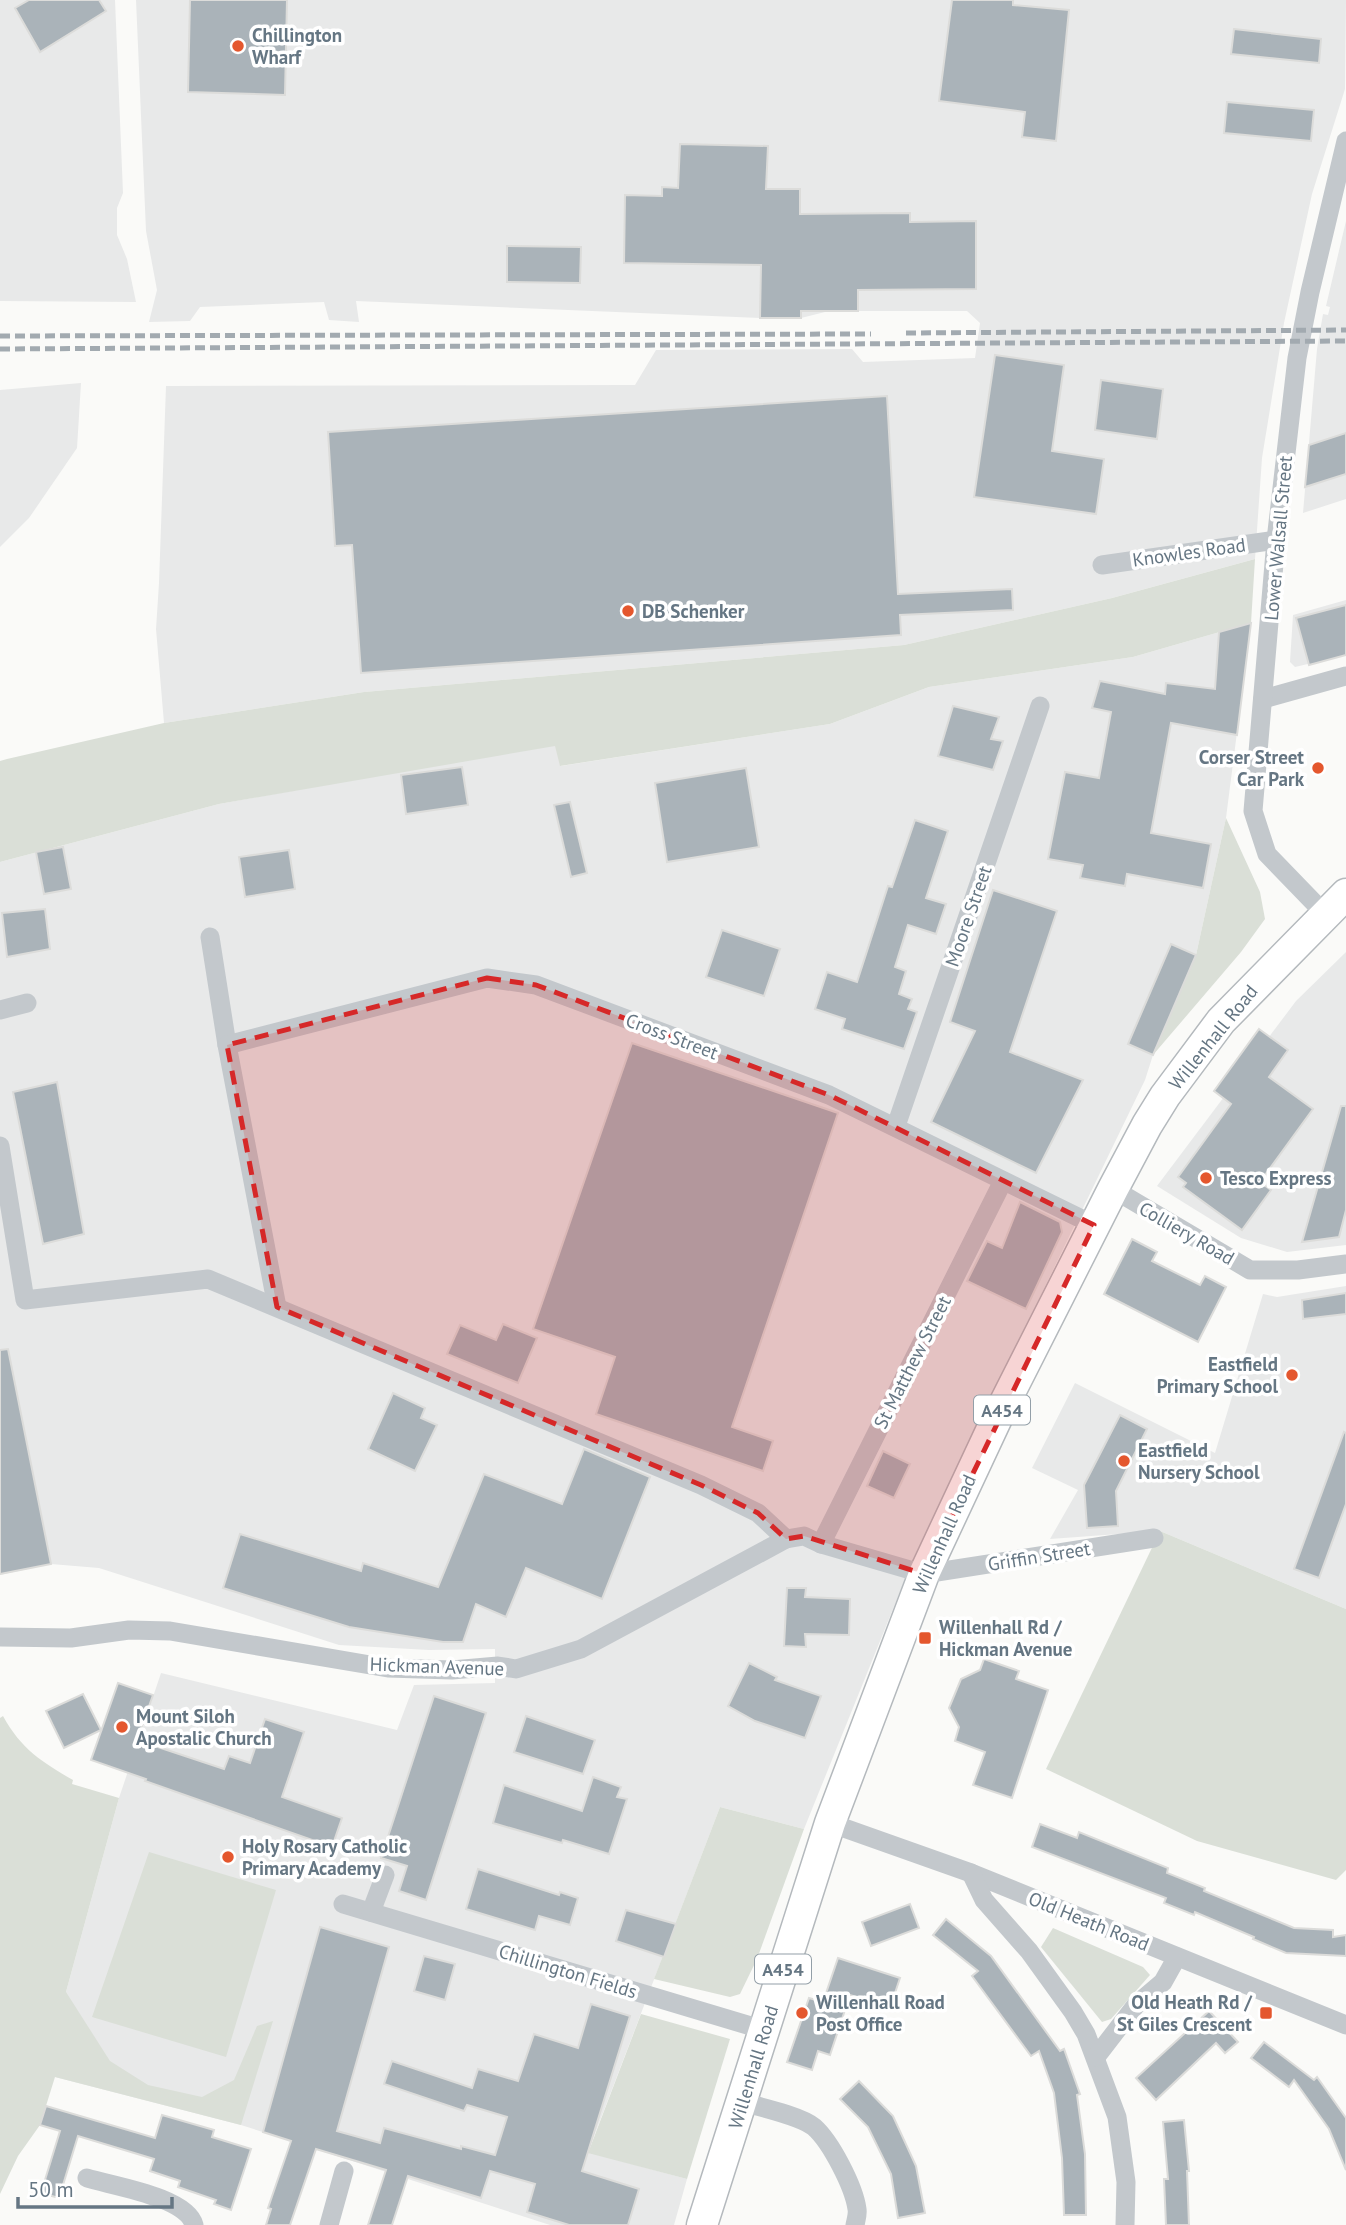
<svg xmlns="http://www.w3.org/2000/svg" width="1346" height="2225" font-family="'PT Sans',sans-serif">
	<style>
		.built { fill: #e8e9e9 }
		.green { fill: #dadfd7 }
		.building { fill: #aab3b9; stroke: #dcdcda; stroke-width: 2 }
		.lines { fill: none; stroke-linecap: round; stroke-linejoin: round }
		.highway-casing { stroke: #b4b9bd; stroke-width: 33 }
		.minor { stroke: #c3c8cc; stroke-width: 19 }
		.highway { stroke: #fff; stroke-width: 30 }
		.rail { stroke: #a2aab0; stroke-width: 5; stroke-dasharray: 10 5; stroke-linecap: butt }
		.marked { fill: #d62828; fill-opacity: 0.2; stroke: #d62828; stroke-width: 5; stroke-dasharray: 14 9; stroke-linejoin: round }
		.poi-dot { fill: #e4572e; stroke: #fff; stroke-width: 2.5 }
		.labels { text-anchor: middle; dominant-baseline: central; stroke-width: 7; stroke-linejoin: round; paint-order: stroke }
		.shield { fill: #fff; stroke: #939fa8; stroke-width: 2 }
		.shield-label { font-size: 18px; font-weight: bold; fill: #657683 }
		.poi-label { font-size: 19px; font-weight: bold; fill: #657683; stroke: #fff; text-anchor: start }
		.street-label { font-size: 19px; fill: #657683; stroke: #fff }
	</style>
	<rect width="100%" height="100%" fill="#fafaf8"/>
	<g class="built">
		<path d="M0 0H115L123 193 117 208V235L127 259 136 302 0 301Z"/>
		<path d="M136 0H1346L1345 89 1312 194 1284 323 1262 458 1255 559 1112 598 904 645 364 692 164 723 156 629 159 583 166 386 635 385 656 350 852 349 863 362 975 358 980 323 967 311H829L801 318H760L356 301 359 322 329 320 324 302 200 307 190 321 149 322 157 290 146 231Z"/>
		<path d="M1346 221V499L1303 513 1317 349 1323 314 1328 315 1330 307 1326 306Z"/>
		<path d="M81 383 77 448 29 518 0 547V390Z"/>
		<path d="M1346 600V655L1295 667 1290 662 1293 615Z"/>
		<path d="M1251 623 1226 818 1196 955 1153 1055 1145 1080 914 1557 804 1829 720 1807 588 2152 687 2179 674 2225H550L241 2125 55 2077 66 1992 119 1798 161 1673 397 1730 414 1685 495 1683V1649L429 1650 339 1645 99 1568 51 1564 0 1575V862L219 804 363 778 556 745 561 766 830 724 929 687 1133 657Z"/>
		<path d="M1346 952V1245L1287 1252 1241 1238 1157 1186 1296 1001Z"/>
		<path d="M1346 1286V1609L1160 1531 1050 1539 1078 1490 1032 1468 1075 1383 1215 1453 1263 1294 1277 1297Z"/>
	</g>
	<g class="green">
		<path d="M1255 559 1251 623 1133 657 929 687 830 724 560 766 555 746 219 804 0 862V761L7 759 164 723 364 692 904 645 1112 598Z"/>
		<path d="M1226 818 1260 892 1265 919 1241 952 1153 1055 1196 955Z"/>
		<path d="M1160 1531 1346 1609V1870L1336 1880 1197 1841 1046 1769Z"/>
		<path d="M3 1716C21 1749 42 1762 73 1780L72 1784 119 1798 66 1992 110 2061 148 2085 202 2097 234 2080 257 2026 273 2021 241 2125 55 2077 40 2125 18 2156 0 2194V1718Z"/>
		<path d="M720 1807 804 1829 757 1959 740 1994 730 1997 654 1979Z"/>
		<path d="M149 1852 276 1890 226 2057 92 2017Z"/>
		<path d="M1053 1928 1143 1967 1150 1975 1111 2019 1102 2022 1041 1947Z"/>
		<path d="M641 2014 730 2039 687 2179 588 2153Z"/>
	</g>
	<g class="building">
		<path d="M29 0H99L106 11 40 52 15 8Z"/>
		<path d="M190 0H287L285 95 188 92Z"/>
		<path d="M952 0H1013V5L1069 10 1056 141 1022 137 1025 112 939 101Z"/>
		<path d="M1234 29 1321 39 1319 63 1231 54Z"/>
		<path d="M1227 102 1314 110 1311 141 1224 133Z"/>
		<path d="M680 144 768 146 766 189H800V214L910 213V222L976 221V289L858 290V311H801V318H760L761 265 624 263 625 195 662 196V187L678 188Z"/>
		<path d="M507 246 581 247 580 283 507 282Z"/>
		<path d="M995 355 1064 365 1052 451 1104 459 1096 514 974 497Z"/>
		<path d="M1101 380 1163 389 1157 439 1095 430Z"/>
		<path d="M887 396 898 594 1012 589 1013 610 900 615 901 635 361 673 352 545 335 546 328 432Z"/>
		<path d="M1346 433V474L1305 487 1309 445Z"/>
		<path d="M1346 605V655L1309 665 1296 618Z"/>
		<path d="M1251 623 1237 735 1171 723 1151 833 1211 844 1203 888 1127 874 1125 886 1080 878 1083 865 1048 859 1065 772 1099 778 1111 712 1092 708 1100 681 1165 694 1166 683 1215 689 1219 632Z"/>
		<path d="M953 706 999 717 991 739 1003 741 993 770 938 756Z"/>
		<path d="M462 767 468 805 406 814 401 775Z"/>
		<path d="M746 768 759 847 667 862 655 783Z"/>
		<path d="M570 802 587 873 571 877 554 805Z"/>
		<path d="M915 820 948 831 926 898 946 904 936 934 908 925 895 967 906 971 899 994 912 999 908 1009 917 1012 904 1049 842 1029 845 1019 815 1009 827 972 857 982 888 886 892 887Z"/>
		<path d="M63 847 71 889 44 894 36 852Z"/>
		<path d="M289 850 295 889 245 897 239 857Z"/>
		<path d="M993 890 1057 911 1010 1052 1083 1080 1036 1173 931 1122 975 1031 950 1022Z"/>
		<path d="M45 909 50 949 7 957 2 913Z"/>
		<path d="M722 930 780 949 764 996 706 977Z"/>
		<path d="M1171 944 1196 955 1153 1055 1128 1044Z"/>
		<path d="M1259 1029 1288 1050 1269 1077 1313 1109 1260 1182 1271 1190 1242 1230 1183 1187 1186 1183 1178 1177 1231 1104 1214 1091Z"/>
		<path d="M632 1043 838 1113 732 1427 773 1441 763 1471 596 1414 615 1357 533 1329Z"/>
		<path d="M57 1082 84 1234 43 1244 13 1092Z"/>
		<path d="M1341 1106H1346V1210L1339 1237 1302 1242Z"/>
		<path d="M1020 1202 1060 1222 1062 1232 1026 1309 967 1281 987 1241 1002 1248Z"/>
		<path d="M1132 1239 1157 1252 1152 1261 1200 1285 1205 1276 1226 1287 1198 1342 1104 1294Z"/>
		<path d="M1346 1293V1314L1303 1319 1302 1300Z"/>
		<path d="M503 1324 537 1338 518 1383 447 1354 460 1325 496 1340Z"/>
		<path d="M8 1349 51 1564 0 1574V1350Z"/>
		<path d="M393 1393 425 1408 421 1418 437 1425 415 1471 368 1449Z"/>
		<path d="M1120 1415 1147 1429 1116 1491 1118 1526 1087 1528 1084 1485Z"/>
		<path d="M1344 1432 1346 1433V1504L1319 1578 1294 1569Z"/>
		<path d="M584 1449 650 1477 602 1599 526 1568 506 1617 476 1604 463 1642H443L349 1627 223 1588 240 1534 361 1571 363 1563 438 1587 484 1474 562 1504Z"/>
		<path d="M883 1451 910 1464 894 1498 867 1486Z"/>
		<path d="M787 1588H806L805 1597 850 1599 849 1635 805 1634 806 1647 784 1646Z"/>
		<path d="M984 1659 1019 1671 1016 1679 1048 1690 1012 1798 973 1785 985 1752 955 1741 959 1727 949 1708 961 1679 980 1670Z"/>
		<path d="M749 1663 777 1677 775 1680 821 1696 805 1738 755 1721 728 1706Z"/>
		<path d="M118 1683 153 1695 137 1740 224 1769 229 1756 250 1763 265 1719 304 1732 282 1797 342 1818 332 1847 145 1781 146 1779 91 1760Z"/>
		<path d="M83 1694 101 1730 64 1748 46 1711Z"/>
		<path d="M434 1696 486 1713 426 1900 399 1891 407 1866 381 1858Z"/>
		<path d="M526 1716 595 1740 583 1774 514 1752Z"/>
		<path d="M593 1777 621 1787 617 1797 627 1799 609 1854 563 1840 562 1843 493 1823 504 1785 582 1811Z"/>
		<path d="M1040 1824 1077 1838 1079 1832 1168 1868 1167 1873 1205 1888 1204 1891 1294 1928 1333 1930V1937L1346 1935V1956L1286 1953 1253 1939 1254 1937 1195 1912 1194 1915 1164 1903 1166 1898 1032 1847Z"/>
		<path d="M478 1869 559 1895 560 1892 578 1898 570 1925 539 1916 535 1930 466 1909Z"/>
		<path d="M910 1904 919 1928 871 1946 862 1922Z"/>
		<path d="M626 1910 676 1924 664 1957 616 1941Z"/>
		<path d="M946 1919 991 1956 1060 2051 1064 2049 1080 2094 1077 2095 1085 2154 1086 2215H1064L1062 2158 1054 2093 1039 2051 1031 2056 972 1976 978 1971 933 1935Z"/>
		<path d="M320 1927 389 1947 337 2131 380 2143 384 2128 461 2149V2146L495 2155 507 2117 467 2105 464 2111 384 2084 392 2061 472 2088 478 2069 518 2081 534 2034 578 2048 591 2004 630 2016 582 2171 639 2189 628 2225H569L527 2212 535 2184 490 2171 481 2198 408 2176 392 2225H368L386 2170 316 2149 290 2225H266L271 2209 268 2208 291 2141 263 2132Z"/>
		<path d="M424 1956 455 1964 445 2000 414 1991Z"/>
		<path d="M838 1958 900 1978 890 2008 850 1995 830 2055 818 2051 812 2070 787 2062 809 1998 823 2002Z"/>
		<path d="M1209 2011 1238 2042 1225 2053 1216 2043 1156 2100 1136 2078Z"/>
		<path d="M1264 2042 1314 2080 1317 2077 1346 2118V2170L1329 2129 1294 2080 1289 2087 1251 2058Z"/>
		<path d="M859 2081 893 2116 916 2166 925 2213 898 2218 891 2174 868 2127 840 2099Z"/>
		<path d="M46 2106 155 2138 162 2115 214 2130 212 2137 251 2149 231 2210 214 2204 216 2200 178 2187 180 2181 150 2171 154 2159 78 2136 59 2198 41 2193 60 2131 40 2125Z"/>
		<path d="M1184 2120 1189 2171H1187L1189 2225H1166L1164 2179H1168L1163 2122Z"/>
	</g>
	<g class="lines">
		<g class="highway-casing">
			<path id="highway" d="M702 2225 830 1823 924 1574 997 1418 1113 1189 1147 1125 1165 1096 1221 1021 1346 894"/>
		</g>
		<g class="minor">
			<path d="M1102 565 1276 540"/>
			<path d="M1263 699 1346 676"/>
			<path d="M1325 914 1267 854 1253 811 1276 540 1297 358 1310 292 1346 141"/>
			<path d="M210 937 227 1045 277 1307"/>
			<path d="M0 1010 27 1003"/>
			<path d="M227 1045 487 978 536 985 829 1095 1094 1225"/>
			<path d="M896 1126 1040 706"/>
			<path d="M0 1146 25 1300 208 1279 701 1485 758 1513 786 1539"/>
			<path d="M1113 1189 1250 1270H1298L1346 1264"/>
			<path d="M821 1544 1003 1181"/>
			<path d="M0 1637 71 1638 129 1630 170 1631 388 1668 452 1670 498 1666 516 1669 581 1649 786 1539 804 1536 821 1544 924 1574 1154 1538"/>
			<path d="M830 1823 971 1873 1346 2025"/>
			<path d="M971 1873 984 1900 1029 1951 1073 2012 1086 2034 1117 2117 1126 2182 1125 2225"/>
			<path d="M343 1904 764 2030"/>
			<path d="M371 1912 385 1875"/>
			<path d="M1096 2057 1136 2005 1163 1982 1177 1957"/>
			<path d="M742 2102C760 2107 801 2116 814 2127 831 2142 854 2187 857 2209 858 2214 856 2220 855 2225"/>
			<path d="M87 2178C113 2186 187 2197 194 2225"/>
			<path d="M329 2225 344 2171"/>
		</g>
		<use href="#highway" class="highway"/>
		<g class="rail">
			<path d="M906 333 1346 330"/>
			<path d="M0 336 871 334"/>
			<path d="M0 349 1346 341"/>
		</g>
	</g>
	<path class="marked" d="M487 978 536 985 829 1095 1094 1225 924 1574 804 1536 786 1539 758 1513 701 1485 277 1307 227 1045Z"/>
	<g class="poi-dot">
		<circle cx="238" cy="46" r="7"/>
		<circle cx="628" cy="611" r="7"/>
		<circle cx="1318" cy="768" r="7"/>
		<circle cx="1206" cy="1178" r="7"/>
		<circle cx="1292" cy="1375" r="7"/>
		<circle cx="1124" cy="1461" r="7"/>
		<rect x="918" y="1631" width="14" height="14" rx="3.5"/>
		<circle cx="122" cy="1727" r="7"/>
		<circle cx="228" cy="1857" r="7"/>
		<circle cx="802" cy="2013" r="7"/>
		<rect x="1259" y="2006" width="14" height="14" rx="3.5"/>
	</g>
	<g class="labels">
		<g class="shield">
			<rect x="974" y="1395.5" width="56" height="29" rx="5"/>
			<rect x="755" y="1954.5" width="56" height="29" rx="5"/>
		</g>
		<g class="shield-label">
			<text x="1002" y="1410">A454</text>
			<text x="783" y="1969">A454</text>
		</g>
		<g class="poi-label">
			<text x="252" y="35">Chillington<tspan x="252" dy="22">Wharf</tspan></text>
			<text x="642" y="611">DB Schenker</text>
			<text x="1304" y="757" text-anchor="end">Corser Street<tspan x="1304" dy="22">Car Park</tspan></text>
			<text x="1220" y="1178">Tesco Express</text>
			<text x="1278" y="1364" text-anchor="end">Eastfield<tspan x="1278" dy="22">Primary School</tspan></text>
			<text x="1138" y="1450">Eastfield<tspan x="1138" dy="22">Nursery School</tspan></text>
			<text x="939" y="1627">Willenhall Rd /<tspan x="939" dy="22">Hickman Avenue</tspan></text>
			<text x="136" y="1716">Mount Siloh<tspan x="136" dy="22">Apostalic Church</tspan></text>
			<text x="242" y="1846">Holy Rosary Catholic<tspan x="242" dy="22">Primary Academy</tspan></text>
			<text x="816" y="2002">Willenhall Road<tspan x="816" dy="22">Post Office</tspan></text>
			<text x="1252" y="2002" text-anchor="end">Old Heath Rd /<tspan x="1252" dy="22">St Giles Crescent</tspan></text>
		</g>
		<g class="street-label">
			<text transform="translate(1278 538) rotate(-85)">Lower Walsall Street</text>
			<text transform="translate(1189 552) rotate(-8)">Knowles Road</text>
			<text transform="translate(968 916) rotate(-71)">Moore Street</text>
			<text transform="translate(672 1036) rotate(21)">Cross Street</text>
			<text transform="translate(1213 1037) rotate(-51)">Willenhall Road</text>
			<text transform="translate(1187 1233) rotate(30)">Colliery Road</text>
			<text transform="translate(912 1362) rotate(-63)">St Matthew Street</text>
			<text transform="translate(944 1534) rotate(-66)">Willenhall Road</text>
			<text transform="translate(1039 1556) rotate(-9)">Griffin Street</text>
			<text transform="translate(437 1666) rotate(2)">Hickman Avenue</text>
			<text transform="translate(1089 1921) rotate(22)">Old Heath Road</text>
			<text transform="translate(568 1971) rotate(17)">Chillington Fields</text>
			<text transform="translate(753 2067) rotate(-73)">Willenhall Road</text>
		</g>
	</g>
	<path d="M18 2197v10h154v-10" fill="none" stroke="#657683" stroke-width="3.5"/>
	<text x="28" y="2197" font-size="21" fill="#657683" stroke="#ffffff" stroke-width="5" paint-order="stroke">50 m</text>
</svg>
